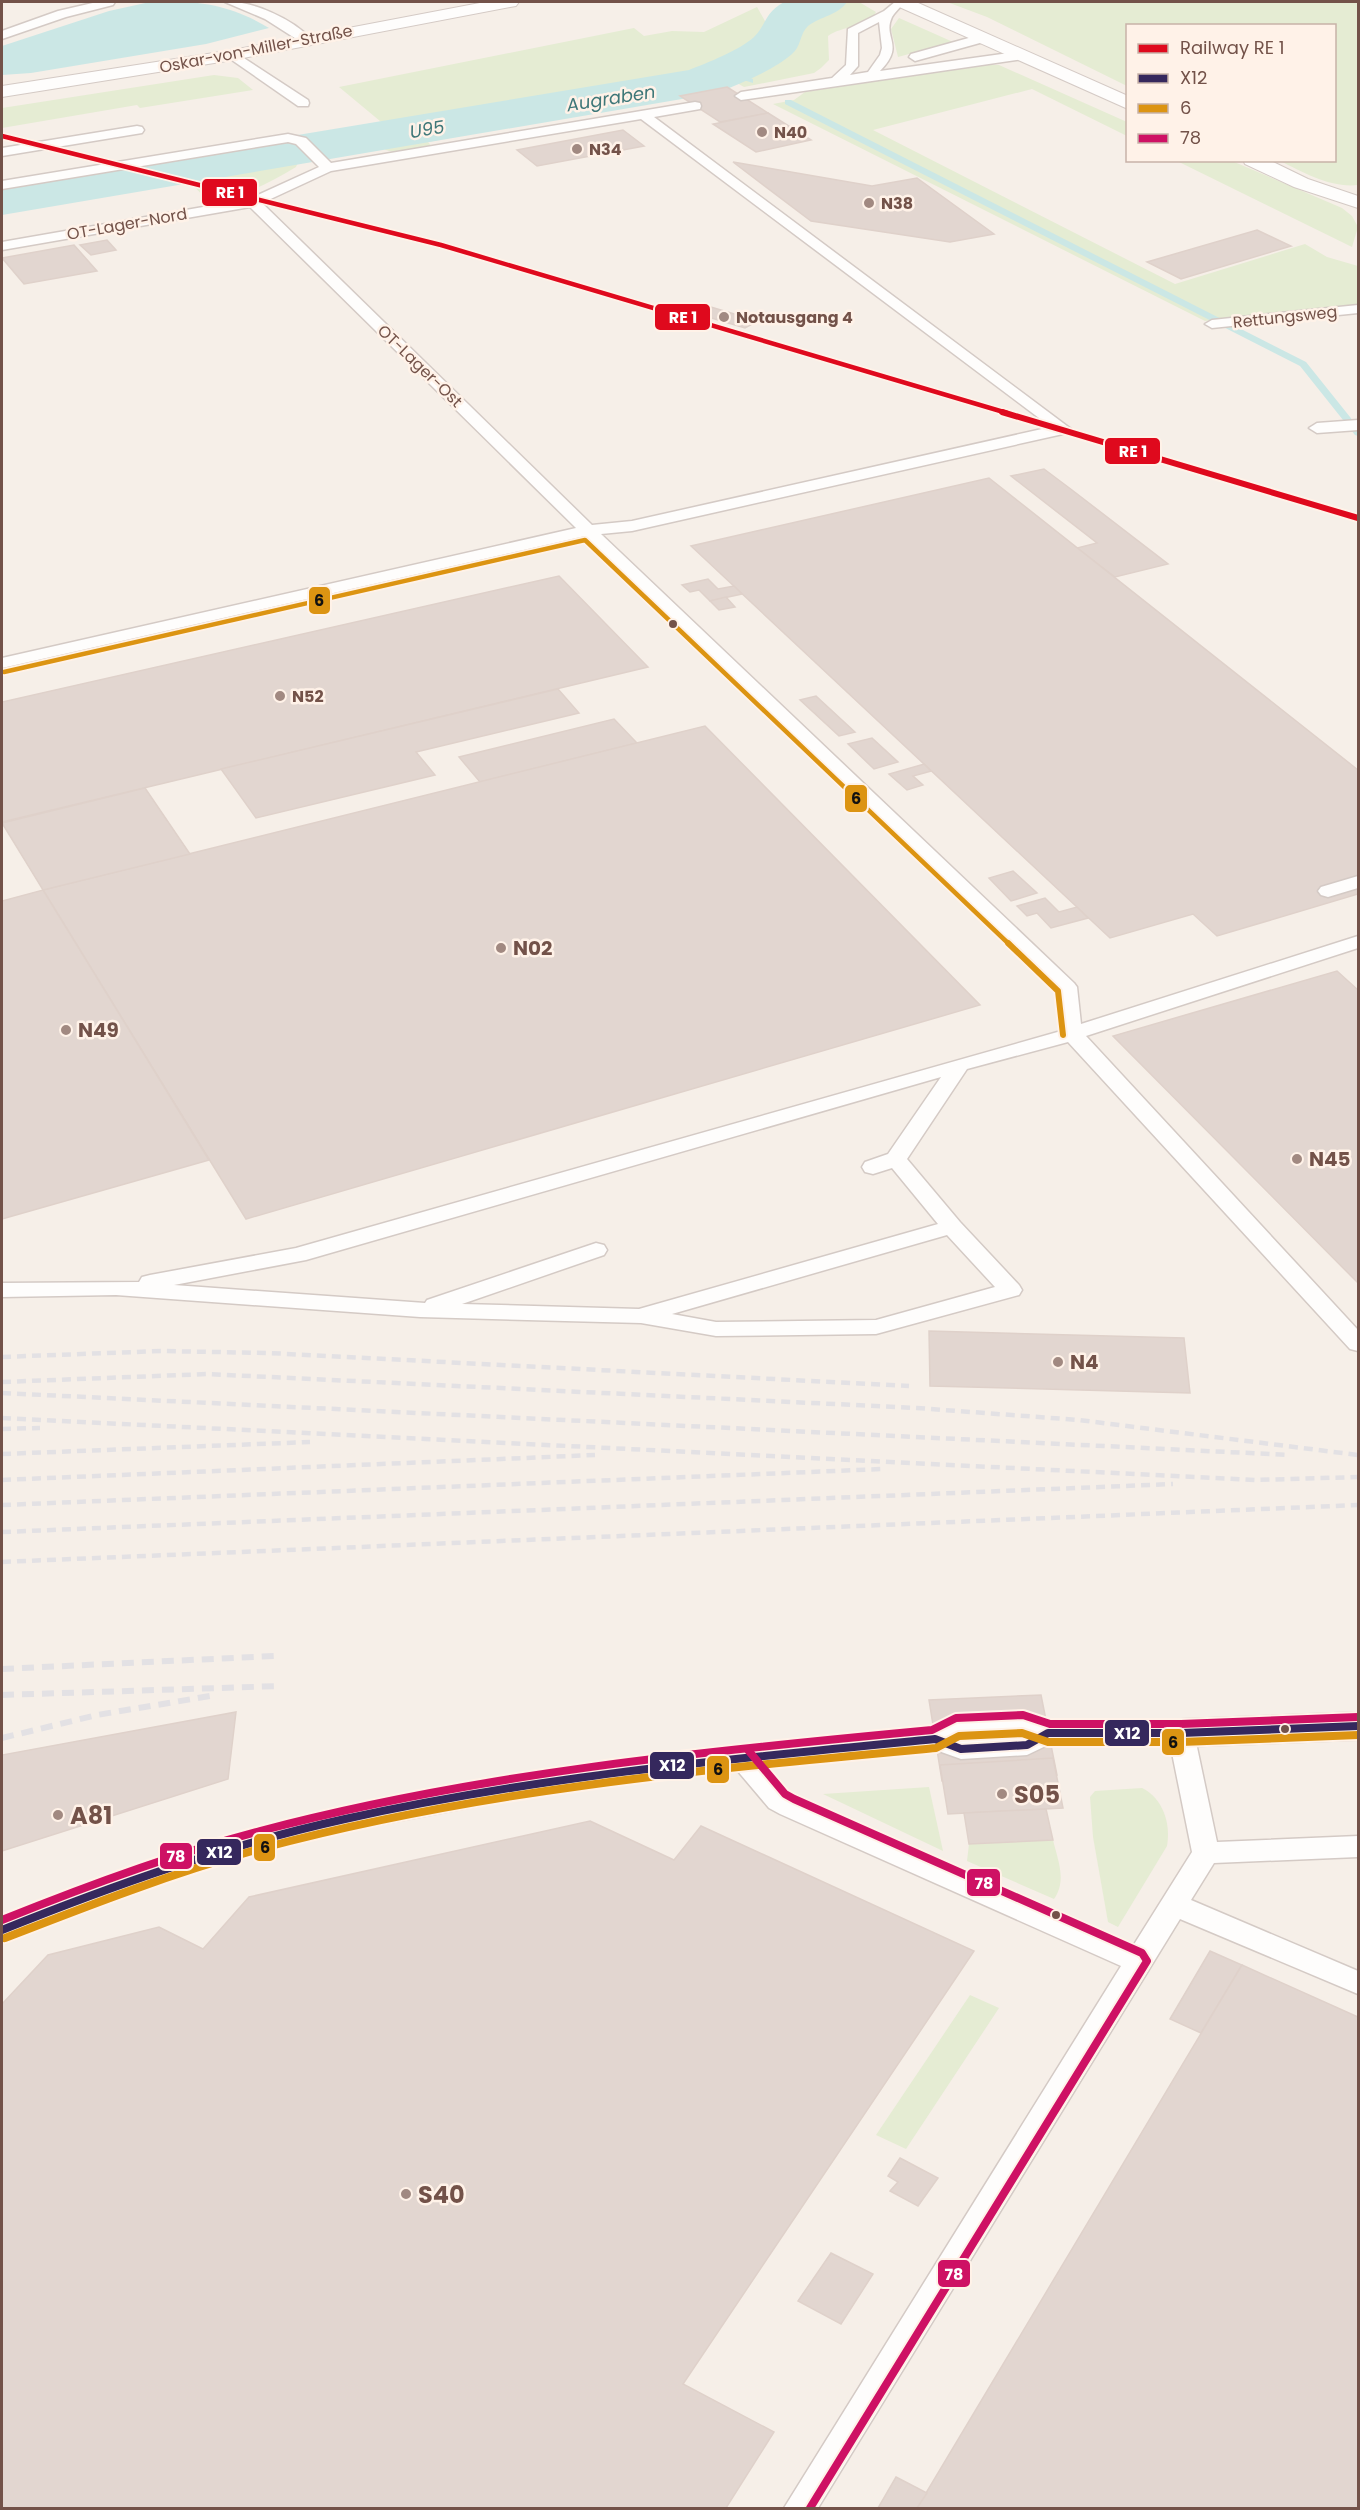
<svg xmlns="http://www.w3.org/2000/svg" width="1360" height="2510" font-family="Poppins,sans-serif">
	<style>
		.green { fill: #e5ecd3 }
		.water { fill: #cbe7e5 }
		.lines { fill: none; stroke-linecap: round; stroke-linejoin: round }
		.stream { fill: #cbe7e5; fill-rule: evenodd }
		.river { fill: #cbe7e5; fill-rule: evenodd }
		.building { fill: #e2d6d0; stroke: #dfd1ca; stroke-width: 1.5 }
		.lane-casing { stroke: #d4cac5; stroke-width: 3 }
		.street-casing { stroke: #d4cac5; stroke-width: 2 }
		.secondary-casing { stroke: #d4cac5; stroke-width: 2 }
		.lane { fill: #fefdfc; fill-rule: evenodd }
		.street { fill: #fefdfc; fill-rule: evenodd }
		.secondary { fill: #fefdfc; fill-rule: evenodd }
		.rail-far1 { stroke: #e3e1e4; stroke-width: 4.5; stroke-dasharray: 9 6; stroke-linecap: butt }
		.rail { stroke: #e3e1e4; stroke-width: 6; stroke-dasharray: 12 8; stroke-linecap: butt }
		.bus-1-casing { stroke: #fff2e8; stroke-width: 12 }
		.bus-2-far2-casing { stroke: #fff2e8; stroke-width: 8 }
		.bus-2-far1-casing { stroke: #fff2e8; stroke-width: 10 }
		.bus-2-casing { stroke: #fff2e8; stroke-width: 12 }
		.bus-3-casing { stroke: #fff2e8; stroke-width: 12 }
		.bus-1 { stroke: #35285d; stroke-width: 8 }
		.bus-2-far2 { stroke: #dc9412; stroke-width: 4.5 }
		.bus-2-far1 { stroke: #dc9412; stroke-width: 6 }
		.bus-2 { stroke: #dc9412; stroke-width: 8 }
		.bus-3 { stroke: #ce1164; stroke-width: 8 }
		.rail-1-far1-casing { stroke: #fff2e8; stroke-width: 8 }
		.rail-1-casing { stroke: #fff2e8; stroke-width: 10 }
		.rail-1-far1 { stroke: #df091d; stroke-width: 4.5 }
		.rail-1 { stroke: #df091d; stroke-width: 6 }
		.poi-dot { fill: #a18981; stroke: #fff2e8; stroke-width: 2 }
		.bus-dot { fill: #735249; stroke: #fff2e8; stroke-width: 2 }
		.labels { text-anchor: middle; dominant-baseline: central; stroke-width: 5; stroke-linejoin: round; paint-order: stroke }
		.far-street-label { font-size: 16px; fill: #735249; stroke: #fff2e8 }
		.far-poi-label { font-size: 16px; font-weight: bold; fill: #735249; stroke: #fff2e8; text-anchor: start }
		.far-water-label { font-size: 18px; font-style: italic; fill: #3e7778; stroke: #fff2e8 }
		.poi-label { font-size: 20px; font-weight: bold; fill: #735249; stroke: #fff2e8; text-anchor: start }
		.near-poi-label { font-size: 24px; font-weight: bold; fill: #735249; stroke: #fff2e8; text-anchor: start }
		.line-badge { stroke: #fff2e8; stroke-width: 2 }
		.badge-label { font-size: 16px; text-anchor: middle; font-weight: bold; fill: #fff }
		.pale-badge-label { font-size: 16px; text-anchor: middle; font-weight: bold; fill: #111 }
	</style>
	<rect width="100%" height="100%" fill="#f6efe8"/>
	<g class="green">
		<path d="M835 2H859L876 12C869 27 841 26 828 36L829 60 821 68 814 73 744 87 737 83 428 142 433 148C397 153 389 159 361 131L386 126 339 87 634 28 644 36 672 31 704 32 757 7 778 44 803 12Z"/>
		<path d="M947 2H1358V185C1330 188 1305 173 1280 161L1334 160V26H1128L1127 86 987 17Z"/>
		<path d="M899 18 953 42 898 57 891 29Z"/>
		<path d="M976 65H999L1127 122V136L1032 89 873 130 1175 284 1305 244 1327 257 1358 266V305L1205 321 773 104 794 100 805 92Z"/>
		<path d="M214 75 238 78 253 90 140 108 137 105 2 128V108Z"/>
		<path d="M283 144 299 160 296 167C266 185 244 196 209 202L187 179 2 211V191Z"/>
		<path d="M1177 161H1232L1342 208 1352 216 1358 227 1352 247Z"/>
		<path d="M929 1787 943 1851 823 1794Z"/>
		<path d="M1142 1788C1163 1798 1171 1824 1167 1846L1118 1927 1108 1922 1093 1837 1090 1797 1095 1791Z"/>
		<path d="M1053 1840C1058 1861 1067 1880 1054 1899L967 1861 969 1844Z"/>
		<path d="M970 1995 999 2008 906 2149 876 2135Z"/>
	</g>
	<path class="water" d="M150 2C196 0 229 4 269 28L206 44 31 73 2 75V46L109 11Z"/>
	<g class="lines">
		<g class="stream">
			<path d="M819 2H828L795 17 787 27 779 46 734 72 753 79V83L728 75 700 85 369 140 365 138 698 81 725 70 773 43 785 19 796 10Z"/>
			<path d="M785 100H791L1306 362 1358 427V436L1355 435 1300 366 785 104Z"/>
			<path d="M291 149 295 151 294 153 2 202V198Z"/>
		</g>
		<path class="river" d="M784 2H847C837 16 821 16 808 26 800 33 801 47 792 54 774 70 739 84 717 93L2 215V184L689 70C707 63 740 50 754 37 766 26 764 13 784 2Z"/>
	</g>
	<g class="building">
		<path d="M727 87 768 113 720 122 680 96Z"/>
		<path d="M768 113 811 140 756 152 713 124Z"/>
		<path d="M623 130 644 146 537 166 517 150Z"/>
		<path d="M733 162 872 186 917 178 994 234 950 242 811 221Z"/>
		<path d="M1257 230 1291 246 1181 279 1147 262Z"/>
		<path d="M107 240 116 250 91 255 80 245Z"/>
		<path d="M74 245 97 271 24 284 2 258Z"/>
		<path d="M704 305 758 321 745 328 691 312Z"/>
		<path d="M1044 469 1072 490 1168 564 1115 577 1077 548 1097 543 1011 476Z"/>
		<path d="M989 478 1358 770V894L1217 936 1193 914 1110 938 691 546Z"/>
		<path d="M559 576 648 667 2 822V702Z"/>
		<path d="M708 579 718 589 734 586 742 594 710 601 699 590 690 592 682 585Z"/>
		<path d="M726 597 735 607 719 610 710 601Z"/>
		<path d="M558 689 579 713 416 752 435 775 256 818 221 769Z"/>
		<path d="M816 696 855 732 839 736 800 700Z"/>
		<path d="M614 719 637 743 480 782 459 757Z"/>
		<path d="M705 726 980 1005 246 1219 43 890Z"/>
		<path d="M872 738 898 762 874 769 848 744Z"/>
		<path d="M924 764 931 771 913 776 923 785 907 790 889 774Z"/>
		<path d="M145 788 190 854 43 890 2 823Z"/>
		<path d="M1013 871 1037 893 1011 901 989 878Z"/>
		<path d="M43 890 209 1160 2 1219V901Z"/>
		<path d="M1045 898 1059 912 1077 907 1088 918 1051 928 1037 913 1027 916 1017 906Z"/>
		<path d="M1337 971 1358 990V1283L1113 1036Z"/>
		<path d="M929 1331 1184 1338 1190 1393 930 1386Z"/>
		<path d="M1041 1695 1057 1775 942 1781 929 1700Z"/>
		<path d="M236 1712 228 1779 2 1851V1755Z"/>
		<path d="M1053 1758 1063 1808 948 1814 940 1765Z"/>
		<path d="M1046 1809 1053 1840 969 1844 964 1813Z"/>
		<path d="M590 1821 674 1860 701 1826 974 1951 683 2384 774 2432 726 2508H2V2004L48 1955 159 1927 203 1949 249 1897Z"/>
		<path d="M1210 1951 1242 1965 1201 2033 1170 2019Z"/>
		<path d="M1242 1965 1358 2017V2508H917Z"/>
		<path d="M900 2158 938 2178 918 2206 890 2191 898 2182 888 2176Z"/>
		<path d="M831 2253 873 2274 841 2324 798 2301Z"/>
		<path d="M896 2477 927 2493 917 2508H878Z"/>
	</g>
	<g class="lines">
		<g class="lane-casing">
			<g id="lane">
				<path d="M97 2H115L113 5 66 17 2 39V31L58 11Z"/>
				<path d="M225 2C251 0 293 19 311 39L305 43 301 42 265 19Z"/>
				<path d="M895 2 901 6C898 10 894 13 892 17 882 38 906 45 880 71L1023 51 1029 55 1023 59 741 100 735 96 741 92 832 78 846 65 848 29 884 11ZM879 22 882 48 880 55 868 72 850 75 858 66V33Z"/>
				<path d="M983 34 989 38 987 41 915 61 909 57 911 54Z"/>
				<path d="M233 51 308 100 309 103 308 106H298L229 58 227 55 229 52Z"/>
				<path d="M695 102 700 103 701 106 700 109 654 117 1071 429 1063 434 632 531 601 534 1074 983 1077 987 1081 1024 1358 936V948L1086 1036 1358 1330V1351L1350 1349 1068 1042 967 1069 907 1159 960 1222 1019 1285 1022 1290 1019 1295 876 1334 716 1336 641 1323 420 1317 116 1295 2 1297V1283L139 1282 142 1277 150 1275 296 1248 1061 1031 1057 989 585 536 2 668V658L576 528 250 207 2 250V242L249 199 319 167 296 144 288 142 2 189V181L288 134 306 138 331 163ZM641 119 1051 427 632 521 592 525 262 203 331 171ZM941 1077 888 1154 865 1162 862 1167 865 1172 873 1174 892 1168 938 1224 639 1309 462 1304 604 1255 607 1250 604 1245 596 1243 427 1300 425 1303 174 1285 306 1260ZM947 1235 995 1287 876 1320 716 1322 672 1314Z"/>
				<path d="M137 126 142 127 144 130 142 133 2 156V148Z"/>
				<path d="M1358 305V313L1212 328 1205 324 1212 320Z"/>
				<path d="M1358 420V430L1317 433 1309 428 1317 423Z"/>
				<path d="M1358 876V888L1328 897 1321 895 1318 891 1321 887Z"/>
				<path d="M1023 1714 1049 1723H1181L1190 1726 1194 1733 1217 1842 1358 1836V1857L1214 1863 1191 1900 1358 1971V1994L1180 1919 818 2508H784L1121 1966 780 1814 769 1808 736 1769 530 1796 313 1837 260 1850 172 1878 2 1941V1918C87 1884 174 1852 263 1829 416 1788 574 1767 731 1749L741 1746 746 1748 930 1730 957 1717ZM1024 1735 963 1739 959 1738 962 1737ZM1052 1743H1170L1192 1852 1133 1946 800 1800 789 1794 765 1766 933 1749 961 1759 1027 1755Z"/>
			</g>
		</g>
		<g class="street-casing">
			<path id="street" d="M1358 1712V1740L1181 1747 1167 1743 1162 1733 1167 1723 1181 1719Z"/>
		</g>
		<g class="secondary-casing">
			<g id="secondary">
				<path d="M485 2H519L516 6 510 7 233 60 2 97V86L233 50Z"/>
				<path d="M895 2H916L1128 96V109L897 6Z"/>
				<path d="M1243 160H1269L1308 179 1358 196V208L1294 187 1245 164Z"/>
			</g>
		</g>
		<use href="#lane" class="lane"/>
		<use href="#street" class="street"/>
		<use href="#secondary" class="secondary"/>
		<g class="rail-far1">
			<path d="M2 1357 161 1351 269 1353 909 1386"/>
			<path d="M2 1382 207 1374 917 1408 1079 1420 1358 1455"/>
			<path d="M2 1393 1290 1455"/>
			<path d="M2 1418 1255 1480 1358 1477"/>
			<path d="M2 1429 40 1428"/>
			<path d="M2 1454 310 1442"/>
			<path d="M2 1480 595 1455"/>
			<path d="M2 1505 883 1469"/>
			<path d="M2 1532 1173 1484"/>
			<path d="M2 1562 1358 1505"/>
		</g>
		<g class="rail">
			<path d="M2 1669 274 1656"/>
			<path d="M2 1695 281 1686"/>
			<path d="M2 1738 97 1715 210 1696"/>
		</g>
		<g class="bus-1-casing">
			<path id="bus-1" d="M2 1930C114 1885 227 1845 345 1819 539 1776 737 1758 935 1739L961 1749 1027 1745 1048 1733H1181L1358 1726"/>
		</g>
		<g class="bus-2-far2-casing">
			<path id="bus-2-far2" d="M4 672 585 540 1010 945"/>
		</g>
		<g class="bus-2-far1-casing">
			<path id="bus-2-far1" d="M1008 943 1058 991 1063 1035"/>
		</g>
		<g class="bus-2-casing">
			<path id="bus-2" d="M5 1938C90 1905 175 1872 263 1848 483 1789 710 1769 936 1748L959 1736 1022 1733 1048 1742H1181L1358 1735"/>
		</g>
		<g class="bus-3-casing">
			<g id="bus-3">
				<path d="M748 1750 785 1794 794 1799 1142 1953 1147 1961 810 2508"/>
				<path d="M2 1920C86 1886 172 1854 260 1831 480 1773 706 1751 932 1730L956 1718 1023 1715 1050 1724H1181L1358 1717"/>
			</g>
		</g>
		<use href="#bus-1" class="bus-1"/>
		<use href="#bus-2-far2" class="bus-2-far2"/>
		<use href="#bus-2-far1" class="bus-2-far1"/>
		<use href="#bus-2" class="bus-2"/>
		<use href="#bus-3" class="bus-3"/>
		<g class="rail-1-far1-casing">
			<path id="rail-1-far1" d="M2 136 441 245 1007 413"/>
		</g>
		<g class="rail-1-casing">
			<path id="rail-1" d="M1002 412 1358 518"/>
		</g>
		<use href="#rail-1-far1" class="rail-1-far1"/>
		<use href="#rail-1" class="rail-1"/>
	</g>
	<g class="poi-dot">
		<circle cx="762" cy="132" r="6"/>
		<circle cx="577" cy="149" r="6"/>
		<circle cx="869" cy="203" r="6"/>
		<circle cx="724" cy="317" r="6"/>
		<circle cx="280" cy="696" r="6"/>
		<circle cx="501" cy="948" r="6"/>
		<circle cx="66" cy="1030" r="6"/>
		<circle cx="1297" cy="1159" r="6"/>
		<circle cx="1058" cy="1362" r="6"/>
		<circle cx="1002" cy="1794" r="6"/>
		<circle cx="58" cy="1815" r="6"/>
		<circle cx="406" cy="2194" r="6"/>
	</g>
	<g class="bus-dot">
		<circle cx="673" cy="624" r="5"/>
		<circle cx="1285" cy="1729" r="5"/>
		<circle cx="1056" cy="1915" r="5"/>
	</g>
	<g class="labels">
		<g class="far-street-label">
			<text transform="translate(256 49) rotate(-11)">Oskar-von-Miller-Straße</text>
			<text transform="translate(127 224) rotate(-10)">OT-Lager-Nord</text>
			<text transform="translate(1285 317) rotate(-6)">Rettungsweg</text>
			<text transform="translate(420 366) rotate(44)">OT-Lager-Ost</text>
		</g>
		<g class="far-poi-label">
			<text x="774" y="132">N40</text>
			<text x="589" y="149">N34</text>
			<text x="881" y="203">N38</text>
			<text x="736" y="317">Notausgang 4</text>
			<text x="292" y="696">N52</text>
		</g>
		<g class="far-water-label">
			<text transform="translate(611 98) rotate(-9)">Augraben</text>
			<text transform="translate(427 129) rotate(-9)">U95</text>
		</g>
		<g class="poi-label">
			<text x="513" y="948">N02</text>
			<text x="78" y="1030">N49</text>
			<text x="1309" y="1159">N45</text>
			<text x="1070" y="1362">N4</text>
		</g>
		<g class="near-poi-label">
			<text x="1014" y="1794">S05</text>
			<text x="70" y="1815">A81</text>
			<text x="418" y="2194">S40</text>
		</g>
	</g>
	<g class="line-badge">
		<rect x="201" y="178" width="57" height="29" rx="6" fill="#df091d"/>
		<rect x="654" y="303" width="57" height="28" rx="6" fill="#df091d"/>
		<rect x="1104" y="437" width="57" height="28" rx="6" fill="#df091d"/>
		<rect x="308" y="586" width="23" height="29" rx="6" fill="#dc9412"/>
		<rect x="844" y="784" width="24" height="29" rx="6" fill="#dc9412"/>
		<rect x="1104" y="1719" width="46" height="28" rx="6" fill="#35285d"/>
		<rect x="1161" y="1728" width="24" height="28" rx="6" fill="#dc9412"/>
		<rect x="649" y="1751" width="46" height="29" rx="6" fill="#35285d"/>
		<rect x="706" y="1755" width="24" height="29" rx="6" fill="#dc9412"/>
		<rect x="253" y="1833" width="23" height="29" rx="6" fill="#dc9412"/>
		<rect x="196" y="1838" width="46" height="28" rx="6" fill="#35285d"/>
		<rect x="159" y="1842" width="34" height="28" rx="6" fill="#ce1164"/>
		<rect x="966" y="1868" width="35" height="29" rx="6" fill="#ce1164"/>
		<rect x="937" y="2259" width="34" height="29" rx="6" fill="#ce1164"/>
	</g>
	<g class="badge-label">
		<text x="230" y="198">RE 1</text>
		<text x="683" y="323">RE 1</text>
		<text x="1133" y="457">RE 1</text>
		<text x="1127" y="1739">X12</text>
		<text x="672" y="1771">X12</text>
		<text x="219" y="1858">X12</text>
		<text x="176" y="1862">78</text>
		<text x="984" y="1889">78</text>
		<text x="954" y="2280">78</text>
	</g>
	<g class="pale-badge-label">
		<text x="319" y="606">6</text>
		<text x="856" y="804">6</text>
		<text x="1173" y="1748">6</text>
		<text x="718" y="1775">6</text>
		<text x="265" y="1853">6</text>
	</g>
	<rect width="1360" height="2510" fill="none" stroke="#735249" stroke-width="6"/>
	<rect x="1126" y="24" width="210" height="138" fill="#fff2e8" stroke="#c7b2a8" stroke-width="1.5"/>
	<rect x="1138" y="44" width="30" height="9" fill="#df091d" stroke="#c7b2a8" stroke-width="1.5"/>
	<text x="1180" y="54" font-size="18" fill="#735249">Railway RE 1</text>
	<rect x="1138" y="74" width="30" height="9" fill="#35285d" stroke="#c7b2a8" stroke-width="1.5"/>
	<text x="1180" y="84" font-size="18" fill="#735249">X12</text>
	<rect x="1138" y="104" width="30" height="9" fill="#dc9412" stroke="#c7b2a8" stroke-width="1.5"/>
	<text x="1180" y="114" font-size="18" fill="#735249">6</text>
	<rect x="1138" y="134" width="30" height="9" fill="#ce1164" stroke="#c7b2a8" stroke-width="1.5"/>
	<text x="1180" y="144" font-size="18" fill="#735249">78</text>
</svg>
